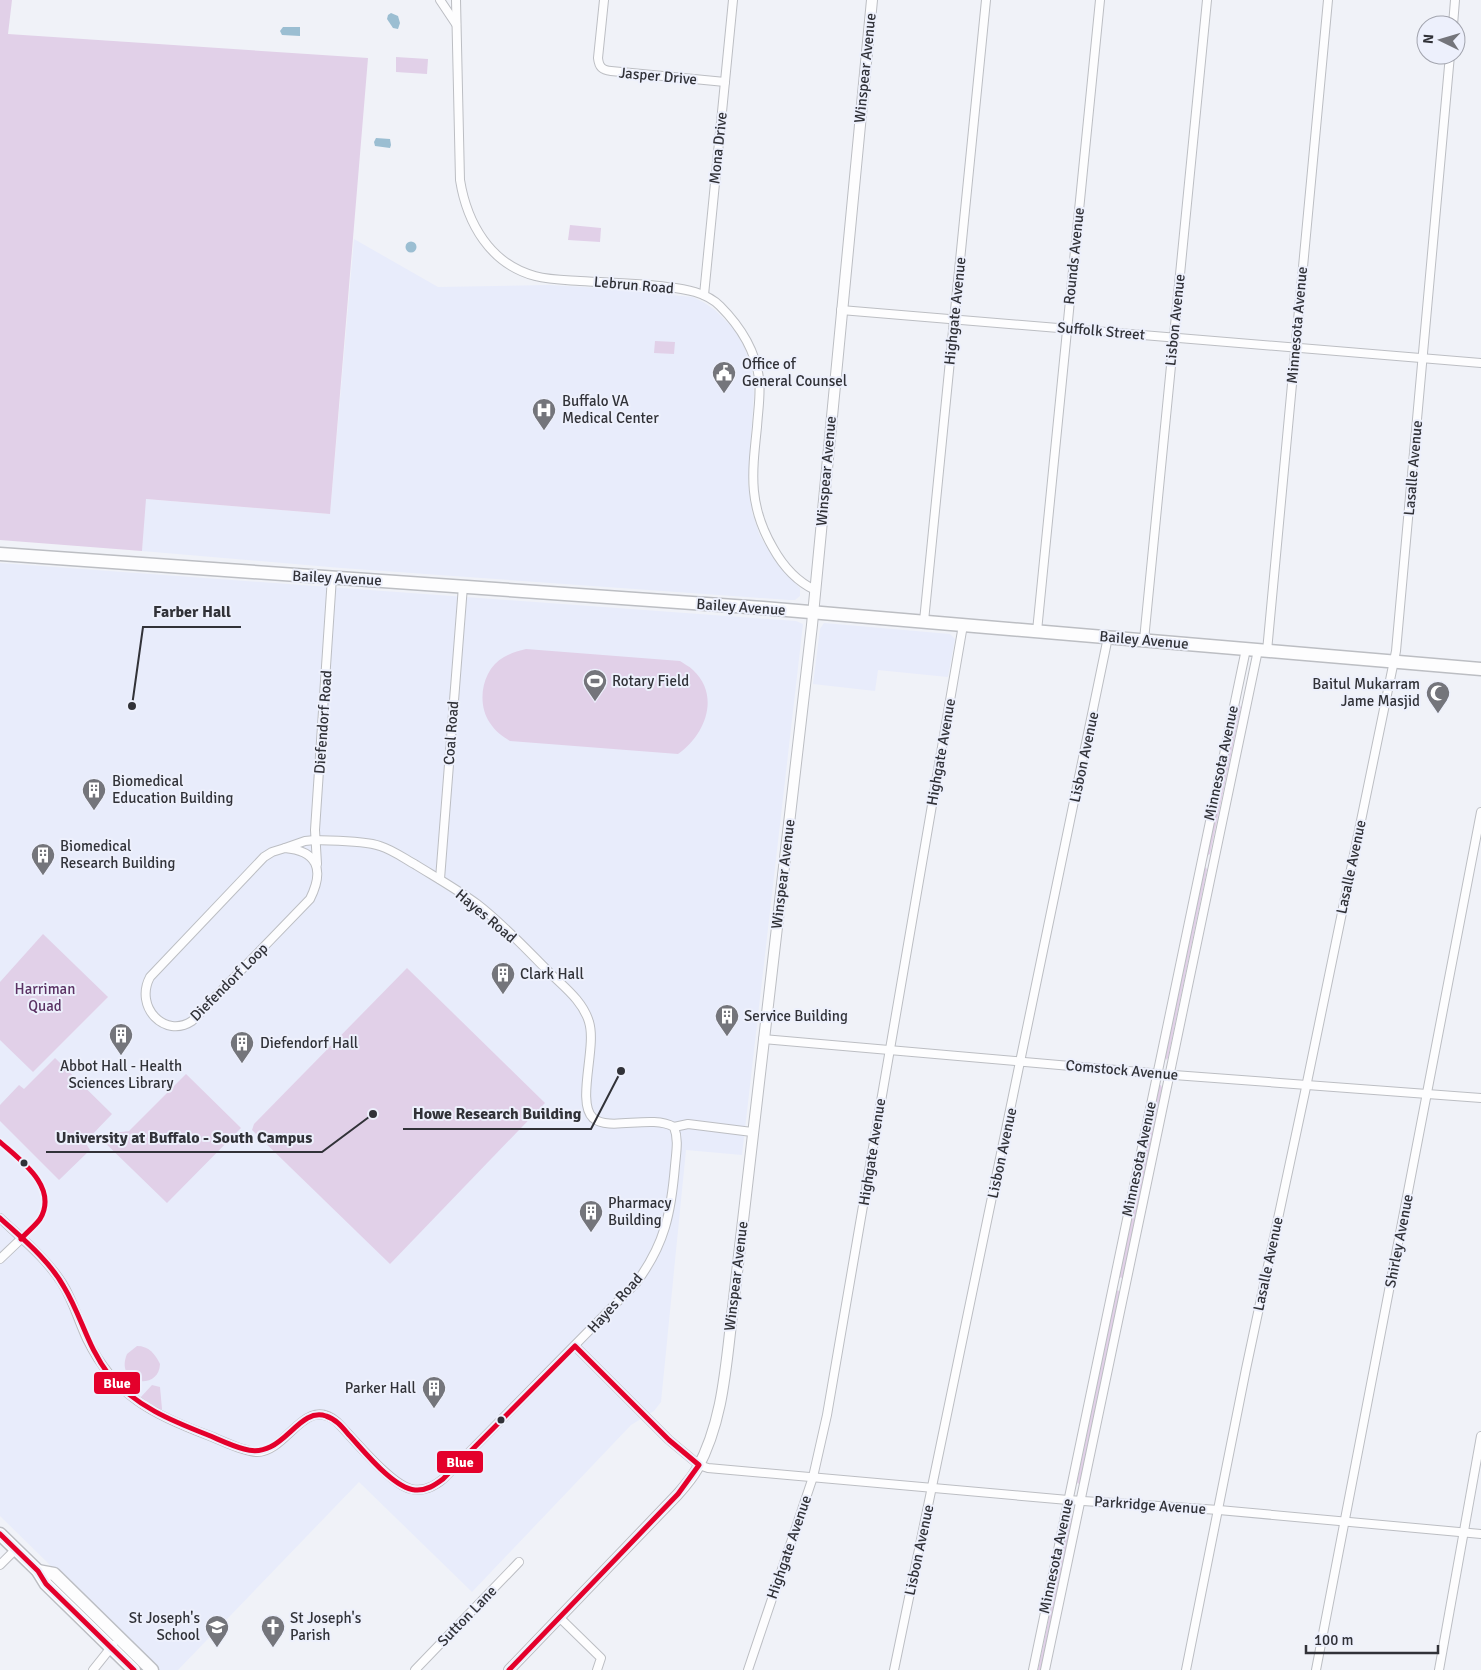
<svg xmlns="http://www.w3.org/2000/svg" width="1481" height="1670" font-family="Signika,sans-serif">
	<style>
		.built { fill: #e8ecfb }
		.green { fill: #e1d0e8 }
		.water { fill: #9bbed2 }
		.lines { fill: none; stroke-linecap: round; stroke-linejoin: round }
		.minor-casing { stroke: #bcbec3; stroke-width: 10 }
		.tertiary-casing { stroke: #bcbec3; stroke-width: 12 }
		.primary-casing { stroke: #bcbec3; stroke-width: 15 }
		.minor { stroke: #fdfdfe; stroke-width: 8 }
		.tertiary { stroke: #fdfdfe; stroke-width: 10 }
		.primary { stroke: #fdfdfe; stroke-width: 12 }
		.bus-1-casing { stroke: #edf0fc; stroke-width: 9 }
		.bus-1 { stroke: #e4002b; stroke-width: 5 }
		.bus-dot { fill: #313238; stroke: #edf0fc; stroke-width: 2 }
		.labels { text-anchor: middle; dominant-baseline: central; stroke-width: 4; stroke-linejoin: round; paint-order: stroke }
		.street-label { font-size: 15px; fill: #313238; stroke: #edf0fc }
		.poi-label { font-size: 15px; fill: #313238; stroke: #edf0fc; text-anchor: start }
		.park-label { font-size: 15px; fill: #5b3263; stroke: #edf0fc }
		.leader { fill: none; stroke: #313238; stroke-width: 2 }
		.callout-dot { fill: #313238; stroke: #edf0fc; stroke-width: 2 }
		.callout-label { font-size: 16px; text-anchor: middle; font-weight: bold; fill: #313238; stroke: #edf0fc; stroke-width: 4; stroke-linejoin: round; paint-order: stroke }
		.line-badge { stroke: #edf0fc; stroke-width: 2 }
		.badge-label { font-size: 14px; text-anchor: middle; font-weight: bold; fill: #fff }
	</style>
	<rect width="100%" height="100%" fill="#f0f2f8"/>
	<g class="built">
		<path d="M354 239 438 287 549 285 584 287 693 297 703 302 715 310 732 327 738 336 744 346 752 369 754 393 748 484 752 512 760 536 778 565 800 588V596L795 600H789L341 568 142 551 145 499 330 514Z"/>
		<path d="M0 563 796 621 803 624 742 1155 686 1150 661 1402 654 1411 631 1425 472 1592 359 1482 178 1670H157L0 1516Z"/>
		<path d="M824 623 950 634 955 639 948 677 878 670 875 691 813 684 820 629Z"/>
	</g>
	<g class="green">
		<path d="M0 0H12L8 34 368 58 330 514 146 499 142 551 0 540Z"/>
		<path d="M396 57 428 59 427 74 396 72Z"/>
		<path d="M570 225 601 228 600 242 568 240Z"/>
		<path d="M655 341 675 342 674 354 654 353Z"/>
		<path d="M526 649 680 661C684 664 689 666 693 670 721 696 705 735 678 754L510 741C502 736 495 731 490 723 476 703 482 669 504 657 511 653 518 651 526 649Z"/>
		<path d="M1239 705 1241 707 1210 854 1208 855 1207 853 1237 706Z"/>
		<path d="M1206 867 1207 870 1168 1058 1166 1060 1165 1057 1204 869Z"/>
		<path d="M43 934 108 997 33 1072 0 1040V982Z"/>
		<path d="M407 968 545 1103 390 1264 252 1130 254 1124Z"/>
		<path d="M55 1058 112 1114 85 1142 90 1150 59 1180 0 1121V1105L19 1085 24 1089Z"/>
		<path d="M186 1074 241 1128 167 1203 97 1135 129 1131Z"/>
		<path d="M1161 1085 1162 1088 1123 1277 1121 1278 1119 1276 1159 1086Z"/>
		<path d="M1118 1290 1120 1293 1080 1482 1078 1484 1077 1482 1116 1292Z"/>
		<path d="M137 1346C149 1346 155 1354 160 1364 159 1392 114 1384 127 1354Z"/>
		<path d="M152 1385 160 1387 162 1409 160 1411 140 1398Z"/>
		<path d="M1072 1516 1073 1518 1042 1670H1038L1070 1517Z"/>
	</g>
	<g class="water">
		<path d="M391 13 398 16 400 23 398 29 393 28 387 19 388 15Z"/>
		<path d="M283 27H300V36L282 35 280 31Z"/>
		<path d="M376 138 390 139 391 145 390 148 375 146 374 142Z"/>
		<circle cx="411" cy="247" r="5.5"/>
	</g>
	<g class="lines">
		<g class="minor-casing">
			<g id="minor">
				<path d="M440 0 456 24"/>
				<path d="M456 0 460 180C467 223 490 264 535 276 550 280 565 280 580 281 609 283 638 283 667 287 685 289 706 292 720 306 740 326 755 349 759 378 761 394 758 410 757 427 752 474 748 505 773 548 783 566 796 581 815 590"/>
				<path d="M604 0 598 58C599 67 602 70 611 71L725 82"/>
				<path d="M1453 25 1455 0"/>
				<path d="M704 295 733 0"/>
				<path d="M841 310 1481 363"/>
				<path d="M924 621 986 0"/>
				<path d="M1037 631 1100 0"/>
				<path d="M1144 640 1207 0"/>
				<path d="M1267 651 1328 0"/>
				<path d="M285 848C317 851 325 869 310 899L192 1021C165 1039 134 1007 150 977L264 857 272 852Z"/>
				<path d="M317 864 315 830 332 577"/>
				<path d="M440 879 463 586"/>
				<path d="M763 1039 1174 1075 1481 1098"/>
				<path d="M674 1127 688 1124 752 1132"/>
				<path d="M0 1218C21 1238 46 1258 62 1283 73 1300 78 1320 87 1339 115 1396 153 1415 210 1436 223 1441 244 1452 257 1452 287 1452 305 1394 337 1422 353 1438 390 1484 411 1489 423 1492 435 1486 443 1479L636 1283C665 1244 671 1213 675 1166 676 1153 679 1140 674 1127 651 1114 609 1132 593 1118 576 1102 597 1047 589 1022 583 1001 564 987 549 972 526 949 503 924 477 904 458 890 437 878 416 865 405 859 393 850 380 846 363 840 333 841 315 840L305 841 285 848"/>
				<path d="M0 1259 21 1239"/>
				<path d="M575 1346 669 1440 699 1465 708 1468 1068 1500 1219 1510 1481 1534"/>
				<path d="M0 1565 16 1549"/>
				<path d="M559 1617 601 1658 597 1670"/>
				<path d="M93 1670 113 1645"/>
				<path d="M415 1670 519 1562"/>
				<path d="M748 1670 813 1477 827 1415 963 625"/>
				<path d="M894 1670 1108 637"/>
				<path d="M1033 1670 1246 649"/>
				<path d="M1045 1670C1115 1330 1189 990 1258 650"/>
				<path d="M1186 1670 1246 1369 1305 1092 1396 651 1450 55"/>
				<path d="M1316 1670 1481 812"/>
				<path d="M1439 1670 1481 1436"/>
			</g>
		</g>
		<g class="tertiary-casing">
			<path id="tertiary" d="M509 1670 678 1494C685 1486 692 1478 697 1469 724 1420 726 1362 733 1307L812 625 872 0"/>
		</g>
		<g class="primary-casing">
			<g id="primary">
				<path d="M0 554 763 608 1481 669"/>
				<path d="M0 1534 38 1571 46 1584 134 1670"/>
				<path d="M38 1571 54 1574 152 1670"/>
			</g>
		</g>
		<use href="#minor" class="minor"/>
		<use href="#tertiary" class="tertiary"/>
		<use href="#primary" class="primary"/>
		<g class="bus-1-casing">
			<g id="bus-1">
				<path d="M0 1142C20 1160 59 1187 40 1219 35 1226 27 1232 21 1239"/>
				<path d="M0 1218C23 1239 49 1260 64 1287 82 1317 87 1346 109 1375 135 1406 172 1421 208 1435 220 1440 232 1446 244 1449 283 1461 297 1406 326 1416 336 1419 343 1428 349 1435 364 1451 393 1488 415 1490 426 1491 435 1485 443 1479L575 1346 669 1440 699 1465 678 1494 509 1670"/>
				<path d="M0 1534 38 1571 46 1584 134 1670"/>
			</g>
		</g>
		<use href="#bus-1" class="bus-1"/>
	</g>
	<defs>
		<g id="civic-pin" transform="scale(1.25)"><path d="M0 17L-7.5 6A9.5 9.5 0 1 1 7.5 6Z" fill="#74757b" stroke="#edf0fc"/><path d="M-.6-6.5H3V-4.5H.6V-3L4-1V1h2V6H-6V1h2V-1L-.6-3ZM-1.2 2.5V6h2.4V2.5Z" fill="#fff"/></g>
		<g id="hospital-pin" transform="scale(1.25)"><path d="M0 17L-7.5 6A9.5 9.5 0 1 1 7.5 6Z" fill="#74757b" stroke="#edf0fc"/><path d="M-5-5h3v3.5h4V-5h3V5h-3V1.5h-4V5h-3Z" fill="#fff"/></g>
		<g id="stadium-pin" transform="scale(1.25)"><path d="M0 17L-7.5 6A9.5 9.5 0 1 1 7.5 6Z" fill="#74757b" stroke="#edf0fc"/><path d="M0-5a6.5 5 0 1 0 0 10a6.5 5 0 1 0 0-10ZM-3.5-1.8h7v3.6h-7Z" fill="#fff"/></g>
		<g id="mosque-pin" transform="scale(1.25)"><path d="M0 17L-7.5 6A9.5 9.5 0 1 1 7.5 6Z" fill="#74757b" stroke="#edf0fc"/><path d="M3.5-4.9A6 6 0 1 0 3.5 4.9A5 5 0 1 1 3.5-4.9Z" fill="#fff"/></g>
		<g id="building-pin" transform="scale(1.25)"><path d="M0 17L-7.5 6A9.5 9.5 0 1 1 7.5 6Z" fill="#74757b" stroke="#edf0fc"/><path d="M-4-6H4V6H1V3H-1V6H-4ZM-2.5-4.3h1.7v1.8h-1.7ZM.8-4.3h1.7v1.8H.8ZM-2.5-1h1.7V.8h-1.7ZM.8-1h1.7V.8H.8Z" fill="#fff"/></g>
		<g id="school-pin" transform="scale(1.25)"><path d="M0 17L-7.5 6A9.5 9.5 0 1 1 7.5 6Z" fill="#74757b" stroke="#edf0fc"/><path d="M0-5L7-2L0 1L-7-2ZM-4 1L0 2.5L4 1V4Q0 6-4 4Z" fill="#fff"/></g>
		<g id="church-pin" transform="scale(1.25)"><path d="M0 17L-7.5 6A9.5 9.5 0 1 1 7.5 6Z" fill="#74757b" stroke="#edf0fc"/><path d="M-1.2-6h2.4v3.5h3.3v2.4h-3.3V6h-2.4V-.1h-3.3v-2.4h3.3Z" fill="#fff"/></g>
	</defs>
	<g fill-rule="evenodd">
		<use href="#civic-pin" x="724" y="373"/>
		<use href="#hospital-pin" x="544" y="410"/>
		<use href="#stadium-pin" x="595" y="681"/>
		<use href="#mosque-pin" x="1438" y="693"/>
		<use href="#building-pin" x="94" y="790"/>
		<use href="#building-pin" x="43" y="855"/>
		<use href="#building-pin" x="503" y="974"/>
		<use href="#building-pin" x="727" y="1016"/>
		<use href="#building-pin" x="121" y="1035"/>
		<use href="#building-pin" x="242" y="1043"/>
		<use href="#building-pin" x="591" y="1212"/>
		<use href="#building-pin" x="434" y="1388"/>
		<use href="#school-pin" x="217" y="1627"/>
		<use href="#church-pin" x="273" y="1627"/>
	</g>
	<g class="bus-dot">
		<circle cx="24" cy="1163" r="4.5"/>
		<circle cx="501" cy="1420" r="4.5"/>
	</g>
	<g class="labels">
		<g class="street-label">
			<text transform="translate(865 68) rotate(-84)">Winspear Avenue</text>
			<text transform="translate(658 76) rotate(5)">Jasper Drive</text>
			<text transform="translate(718 148) rotate(-84)">Mona Drive</text>
			<text transform="translate(1074 256) rotate(-84)">Rounds Avenue</text>
			<text transform="translate(634 285) rotate(5)">Lebrun Road</text>
			<text transform="translate(955 311) rotate(-84)">Highgate Avenue</text>
			<text transform="translate(1175 320) rotate(-84)">Lisbon Avenue</text>
			<text transform="translate(1297 325) rotate(-85)">Minnesota Avenue</text>
			<text transform="translate(1101 331) rotate(5)">Suffolk Street</text>
			<text transform="translate(1413 468) rotate(-85)">Lasalle Avenue</text>
			<text transform="translate(826 471) rotate(-85)">Winspear Avenue</text>
			<text transform="translate(337 578) rotate(3)">Bailey Avenue</text>
			<text transform="translate(741 607) rotate(4)">Bailey Avenue</text>
			<text transform="translate(1144 640) rotate(5)">Bailey Avenue</text>
			<text transform="translate(323 722) rotate(-86)">Diefendorf Road</text>
			<text transform="translate(451 733) rotate(-86)">Coal Road</text>
			<text transform="translate(941 752) rotate(-80)">Highgate Avenue</text>
			<text transform="translate(1084 757) rotate(-78)">Lisbon Avenue</text>
			<text transform="translate(1221 763) rotate(-78)">Minnesota Avenue</text>
			<text transform="translate(1351 867) rotate(-78)">Lasalle Avenue</text>
			<text transform="translate(783 874) rotate(-83)">Winspear Avenue</text>
			<text transform="translate(486 916) rotate(40)">Hayes Road</text>
			<text transform="translate(229 982) rotate(-45)">Diefendorf Loop</text>
			<text transform="translate(1122 1070) rotate(5)">Comstock Avenue</text>
			<text transform="translate(872 1152) rotate(-81)">Highgate Avenue</text>
			<text transform="translate(1002 1153) rotate(-78)">Lisbon Avenue</text>
			<text transform="translate(1139 1159) rotate(-78)">Minnesota Avenue</text>
			<text transform="translate(1399 1241) rotate(-79)">Shirley Avenue</text>
			<text transform="translate(1268 1264) rotate(-78)">Lasalle Avenue</text>
			<text transform="translate(736 1276) rotate(-83)">Winspear Avenue</text>
			<text transform="translate(615 1303) rotate(-48)">Hayes Road</text>
			<text transform="translate(1150 1505) rotate(4)">Parkridge Avenue</text>
			<text transform="translate(789 1547) rotate(-71)">Highgate Avenue</text>
			<text transform="translate(919 1550) rotate(-78)">Lisbon Avenue</text>
			<text transform="translate(1056 1556) rotate(-78)">Minnesota Avenue</text>
			<text transform="translate(467 1616) rotate(-46)">Sutton Lane</text>
		</g>
		<g class="poi-label">
			<text x="742" y="364">Office of<tspan x="742" dy="17">General Counsel</tspan></text>
			<text x="562" y="401">Buffalo VA<tspan x="562" dy="17">Medical Center</tspan></text>
			<text x="612" y="681">Rotary Field</text>
			<text x="1420" y="684" text-anchor="end">Baitul Mukarram<tspan x="1420" dy="17">Jame Masjid</tspan></text>
			<text x="112" y="781">Biomedical<tspan x="112" dy="17">Education Building</tspan></text>
			<text x="60" y="846">Biomedical<tspan x="60" dy="17">Research Building</tspan></text>
			<text x="520" y="974">Clark Hall</text>
			<text x="744" y="1016">Service Building</text>
			<text x="260" y="1043">Diefendorf Hall</text>
			<text x="121" y="1066" text-anchor="middle">Abbot Hall - Health<tspan x="121" dy="17">Sciences Library</tspan></text>
			<text x="608" y="1203">Pharmacy<tspan x="608" dy="17">Building</tspan></text>
			<text x="416" y="1388" text-anchor="end">Parker Hall</text>
			<text x="200" y="1618" text-anchor="end">St Joseph's<tspan x="200" dy="17">School</tspan></text>
			<text x="290" y="1618">St Joseph's<tspan x="290" dy="17">Parish</tspan></text>
		</g>
		<g class="park-label">
			<text x="45" y="989">Harriman<tspan x="45" dy="17">Quad</tspan></text>
		</g>
	</g>
	<path class="leader" d="M132 706L143 627H241M621 1071L591 1129H403M373 1114L322 1152H46"/>
	<g class="callout-dot">
		<circle cx="132" cy="706" r="5"/>
		<circle cx="621" cy="1071" r="5"/>
		<circle cx="373" cy="1114" r="5"/>
	</g>
	<g class="callout-label">
		<text x="192" y="617">Farber Hall</text>
		<text x="497" y="1119">Howe Research Building</text>
		<text x="184" y="1143">University at Buffalo - South Campus</text>
	</g>
	<g class="line-badge">
		<rect x="93" y="1371" width="48" height="24" rx="5" fill="#e4002b"/>
		<rect x="436" y="1450" width="48" height="24" rx="5" fill="#e4002b"/>
	</g>
	<g class="badge-label">
		<text x="117" y="1388">Blue</text>
		<text x="460" y="1467">Blue</text>
	</g>
	<g transform="translate(1441 40) rotate(275)"><circle r="24" fill="#edf0fc" stroke="#a2a4ae"/>
	<path d="M0-4L9 19L0 12L-9 19Z" fill="#74757b"/>
	<text y="-8" font-size="14" font-weight="bold" text-anchor="middle" fill="#313238">N</text>
	</g>
	<path d="M1306 1645v8h132v-8" fill="none" stroke="#313238" stroke-width="2.5"/>
	<text x="1314" y="1645" font-size="15" fill="#313238" stroke="#edf0fc" stroke-width="4" paint-order="stroke">100 m</text>
</svg>
